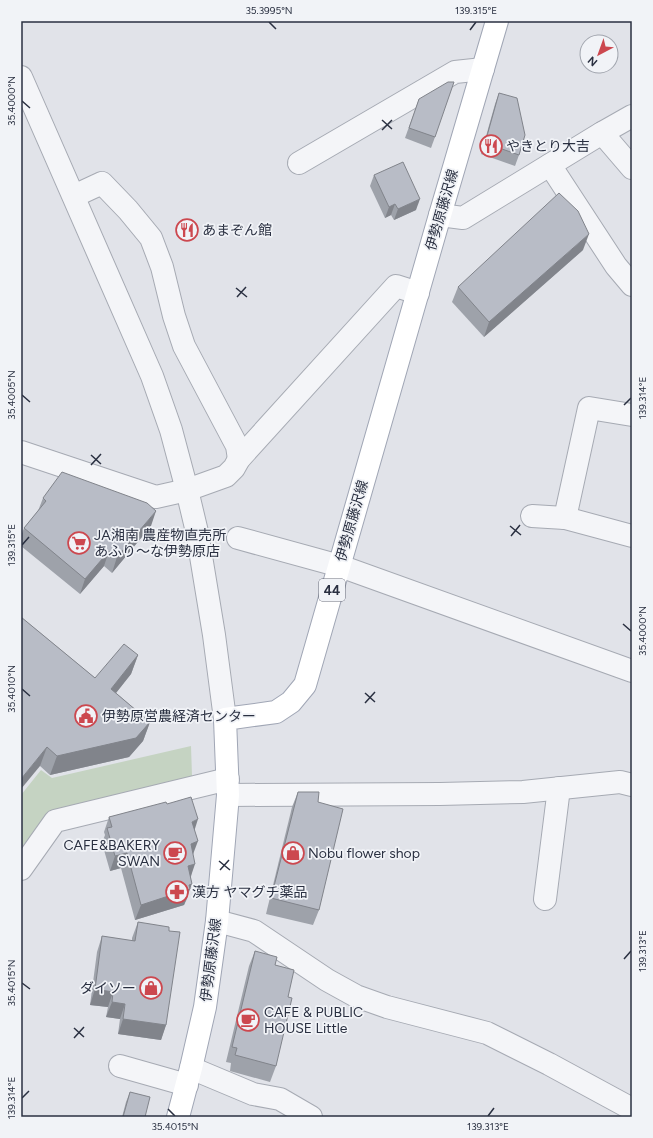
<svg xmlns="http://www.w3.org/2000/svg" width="653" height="1138" font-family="Figtree,'Noto Sans JP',sans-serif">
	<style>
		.green { fill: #c5d3c2 }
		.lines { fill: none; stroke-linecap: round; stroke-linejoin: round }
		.minor-casing { stroke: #a6aab3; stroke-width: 24 }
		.major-casing { stroke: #a0a6b5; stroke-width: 24 }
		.minor { stroke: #f4f5f8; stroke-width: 22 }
		.major { stroke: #fff; stroke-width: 22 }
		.wall { fill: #9ea2aa }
		.shaded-wall { fill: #81848b }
		.building { fill: #b8bcc6; stroke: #81848b }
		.ticks { fill: none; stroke: #2a3041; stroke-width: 1.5 }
		.labels { text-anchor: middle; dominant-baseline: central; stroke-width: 3.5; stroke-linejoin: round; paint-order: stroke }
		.shield { fill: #f1f3f7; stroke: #666a78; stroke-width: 1 }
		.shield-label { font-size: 13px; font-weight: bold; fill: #2a3041 }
		.poi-label { font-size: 14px; fill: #2a3041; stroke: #f1f3f7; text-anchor: start }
		.street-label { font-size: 14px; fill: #2a3041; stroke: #f1f3f7 }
		.neatline { fill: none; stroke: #2a3041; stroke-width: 1.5 }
		.ticks-label { font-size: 10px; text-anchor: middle; fill: #2a3041 }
	</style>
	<rect width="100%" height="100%" fill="#e1e3e9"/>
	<path class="green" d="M191 746 192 776 50 812 21 848V795L41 770 52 778Z"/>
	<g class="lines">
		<g class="minor-casing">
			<g id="minor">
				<path d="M21 77 152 376 171 430 187 490 197 532 214 635 225 719"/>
				<path d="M602 133 632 168"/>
				<path d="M299 163 455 72 483 69"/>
				<path d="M550 165 616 266 632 285"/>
				<path d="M74 196 102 183 128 210 151 238 162 267 174 316 184 346 237 446 239 459"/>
				<path d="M440 215 463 218 602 133 632 116"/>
				<path d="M21 452 156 497 187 490 226 476 234 468 239 459 396 286 418 293"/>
				<path d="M532 516 565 518 632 536"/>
				<path d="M565 518 589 408 632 415"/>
				<path d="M238 538 340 566 632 671"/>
				<path d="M228 795 440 794 523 792 620 782 632 785"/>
				<path d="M21 869 55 821 228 779"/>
				<path d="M545 899 559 788"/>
				<path d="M217 921 254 931 327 980 356 996 387 1007 487 1033 549 1064 632 1109"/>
				<path d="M120 1066 187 1085"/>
				<path d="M191 1068 253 1094 280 1099 311 1117"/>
			</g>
		</g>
		<g class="major-casing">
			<path id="major" d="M178 1117 191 1068 205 1007 217 921 228 795 225 719 276 712 291 702 305 685 440 215 497 21"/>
		</g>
		<use href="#minor" class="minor"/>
		<use href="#major" class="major"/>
	</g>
	<g class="wall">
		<path d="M499 93 519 155 515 166 481 154 495 104Z"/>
		<path d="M419 99 435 137 431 148 405 138Z"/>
		<path d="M374 175 416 210 394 220 391 215 385 218 370 186Z"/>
		<path d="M583 250 484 337 452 302 458 287Z"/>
		<path d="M43 498 151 526 112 573 104 566 80 594 21 546V536L24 528 38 511Z"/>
		<path d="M21 617 95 678 138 655 131 674 116 693 150 722 143 741 129 757 50 775 40 766Z"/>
		<path d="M298 792 318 802 319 910 313 925 266 914 292 807Z"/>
		<path d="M167 804 195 830 193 854 191 877 187 899 184 905 135 920 121 868 110 871 102 843 105 835 104 832 109 817Z"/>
		<path d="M138 922 169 931 166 1025 161 1040 118 1034 120 1019 106 1017 108 1007 90 1005 97 952 102 936 132 941V938Z"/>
		<path d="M255 951 275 965 288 997 276 1066 270 1082 230 1071 231 1063 226 1062 249 966Z"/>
		<path d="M130 1092 145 1117H122L126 1102Z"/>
	</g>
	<g class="shaded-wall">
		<path d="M420 199 416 210 394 220 398 209Z"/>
		<path d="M395 204 391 215 385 218 389 207Z"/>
		<path d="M589 234 583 250 484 337 489 322Z"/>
		<path d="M156 511 151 526 112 573 117 557Z"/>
		<path d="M109 551 104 566 80 594 85 579Z"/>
		<path d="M138 655 131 674 104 708 111 689Z"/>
		<path d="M150 722 143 741 129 757 50 775 57 756Z"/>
		<path d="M47 747 40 766 21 789V779Z"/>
		<path d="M198 819 193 835 192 822Z"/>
		<path d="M198 841 192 857 191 844Z"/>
		<path d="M127 853 121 868 110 871 115 856Z"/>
		<path d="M195 864 190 879 188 866Z"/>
		<path d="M192 884 184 905 135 920 141 905Z"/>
		<path d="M95 989 113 992 108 1007 90 1005Z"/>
		<path d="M112 1002 125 1004 120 1019 106 1017Z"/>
		<path d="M123 1019 166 1025 161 1040 118 1034Z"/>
	</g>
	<g class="building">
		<path d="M448 82H454L435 137 409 128 419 99Z"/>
		<path d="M499 93 517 98 525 135 519 155 485 143Z"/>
		<path d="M403 162 420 199 398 209 395 204 389 207 374 175Z"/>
		<path d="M559 193 578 211 589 234 489 322 458 287Z"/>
		<path d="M62 472 147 503 156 511 117 557 109 551 85 579 24 528 46 501 43 498Z"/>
		<path d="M21 617 95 678 124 644 138 655 111 689 150 722 136 738 57 756 47 747 21 779Z"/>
		<path d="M298 792H319L318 802 343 809 319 910 271 898Z"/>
		<path d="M191 797 198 819 192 822 198 841 191 844 195 864 188 866 192 884 189 885 190 889 141 905 127 853 115 856 107 828 112 827 109 817 166 802 167 804Z"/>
		<path d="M138 922 169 927V931L180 932 166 1025 123 1019 125 1004 112 1002 113 992 95 989 102 936 135 941Z"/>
		<path d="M255 951 277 957 275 965 294 970 288 997 292 998 276 1066 235 1055 237 1048 232 1047Z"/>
		<path d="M130 1092 150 1097 145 1117H123Z"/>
	</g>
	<path class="ticks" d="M269 22 276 29M470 30 476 22M22 101 30 108M382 120 392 129M382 130 392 120M236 288 247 297M237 297 246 287M22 395 30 402M624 405 631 398M91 455 101 464M91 465 101 454M510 526 521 535M511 536 520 525M22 545 29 537M623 624 631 631M22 689 30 696M365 693 375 702M365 703 375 692M219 861 230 870M220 870 229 860M624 959 631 951M22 983 30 989M74 1028 84 1037M74 1038 84 1027M22 1098 29 1091M168 1109 175 1116M488 1116 494 1108"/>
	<defs>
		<g id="restaurant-ring" transform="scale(1.15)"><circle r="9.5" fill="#f1f3f7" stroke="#cc484f" stroke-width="1.5"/><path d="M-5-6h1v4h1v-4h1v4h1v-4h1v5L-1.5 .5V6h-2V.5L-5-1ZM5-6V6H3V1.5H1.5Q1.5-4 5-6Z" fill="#cc484f"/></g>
		<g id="supermarket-ring" transform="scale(1.15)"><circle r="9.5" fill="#f1f3f7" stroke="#cc484f" stroke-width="1.5"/><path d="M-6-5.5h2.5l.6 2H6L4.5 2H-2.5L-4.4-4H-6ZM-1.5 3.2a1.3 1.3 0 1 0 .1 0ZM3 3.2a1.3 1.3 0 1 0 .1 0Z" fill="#cc484f"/></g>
		<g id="civic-ring" transform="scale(1.15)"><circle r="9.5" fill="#f1f3f7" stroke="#cc484f" stroke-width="1.5"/><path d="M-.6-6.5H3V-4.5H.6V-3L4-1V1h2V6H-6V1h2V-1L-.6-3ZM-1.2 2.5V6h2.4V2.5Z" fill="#cc484f"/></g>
		<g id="cafe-ring" transform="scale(1.15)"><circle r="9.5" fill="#f1f3f7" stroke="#cc484f" stroke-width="1.5"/><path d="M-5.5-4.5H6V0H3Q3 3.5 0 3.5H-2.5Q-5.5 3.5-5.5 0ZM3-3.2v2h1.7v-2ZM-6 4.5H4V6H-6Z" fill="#cc484f"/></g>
		<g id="shop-ring" transform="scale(1.15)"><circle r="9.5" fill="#f1f3f7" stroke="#cc484f" stroke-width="1.5"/><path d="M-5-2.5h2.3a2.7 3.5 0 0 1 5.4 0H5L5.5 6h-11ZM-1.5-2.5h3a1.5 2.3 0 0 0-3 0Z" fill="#cc484f"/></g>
		<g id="pharmacy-ring" transform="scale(1.15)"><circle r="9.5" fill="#f1f3f7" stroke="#cc484f" stroke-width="1.5"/><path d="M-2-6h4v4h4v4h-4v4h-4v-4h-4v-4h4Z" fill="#cc484f"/></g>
	</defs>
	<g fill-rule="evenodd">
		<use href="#restaurant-ring" x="491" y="146"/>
		<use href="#restaurant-ring" x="187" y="230"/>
		<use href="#supermarket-ring" x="79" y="543"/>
		<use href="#civic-ring" x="86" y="716"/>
		<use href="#cafe-ring" x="175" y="853"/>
		<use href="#shop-ring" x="293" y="853"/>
		<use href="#pharmacy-ring" x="177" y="892"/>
		<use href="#shop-ring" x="151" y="988"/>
		<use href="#cafe-ring" x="248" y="1020"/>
	</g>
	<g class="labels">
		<rect class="shield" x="319" y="579" width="26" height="22" rx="3"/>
		<g class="shield-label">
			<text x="332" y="590">44</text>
		</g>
		<g class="poi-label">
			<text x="506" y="146">やきとり大吉</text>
			<text x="202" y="230">あまぞん館</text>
			<text x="94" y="535">JA湘南 農産物直売所<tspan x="94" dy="16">あふり～な伊勢原店</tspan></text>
			<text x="102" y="716">伊勢原営農経済センター</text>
			<text x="160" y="845" text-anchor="end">CAFE&amp;BAKERY<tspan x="160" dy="16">SWAN</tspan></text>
			<text x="308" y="853">Nobu flower shop</text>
			<text x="192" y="892">漢方 ヤマグチ薬品</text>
			<text x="136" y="988" text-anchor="end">ダイソー</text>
			<text x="264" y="1012">CAFE &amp; PUBLIC<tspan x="264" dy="16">HOUSE Little</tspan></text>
		</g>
		<g class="street-label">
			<text transform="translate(442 210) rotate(-74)">伊勢原藤沢線</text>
			<text transform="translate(352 521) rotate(-74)">伊勢原藤沢線</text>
			<text transform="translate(211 960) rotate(-83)">伊勢原藤沢線</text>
		</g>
	</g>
	<rect width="653" height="1138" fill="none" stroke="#f1f3f7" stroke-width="44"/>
	<g transform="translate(599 54) rotate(221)"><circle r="19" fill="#f1f3f7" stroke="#a1a5ae"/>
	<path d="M0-3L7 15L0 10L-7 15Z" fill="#cc484f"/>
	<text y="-6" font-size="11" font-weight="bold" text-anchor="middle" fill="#2a3041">N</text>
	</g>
	<rect x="22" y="22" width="609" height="1094" class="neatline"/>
	<g class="ticks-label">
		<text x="269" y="14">35.3995°N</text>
		<text x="476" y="14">139.315°E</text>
		<text transform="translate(11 101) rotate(-90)" y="4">35.4000°N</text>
		<text transform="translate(11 395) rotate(-90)" y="4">35.4005°N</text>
		<text transform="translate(642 398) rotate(-90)" y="4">139.314°E</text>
		<text transform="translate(11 545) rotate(-90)" y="4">139.315°E</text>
		<text transform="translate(642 631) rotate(-90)" y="4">35.4000°N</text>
		<text transform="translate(11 689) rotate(-90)" y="4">35.4010°N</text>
		<text transform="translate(642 951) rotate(-90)" y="4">139.313°E</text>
		<text transform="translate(11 983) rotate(-90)" y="4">35.4015°N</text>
		<text transform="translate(11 1098) rotate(-90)" y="4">139.314°E</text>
		<text x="175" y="1130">35.4015°N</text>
		<text x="488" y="1130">139.313°E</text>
	</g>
</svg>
